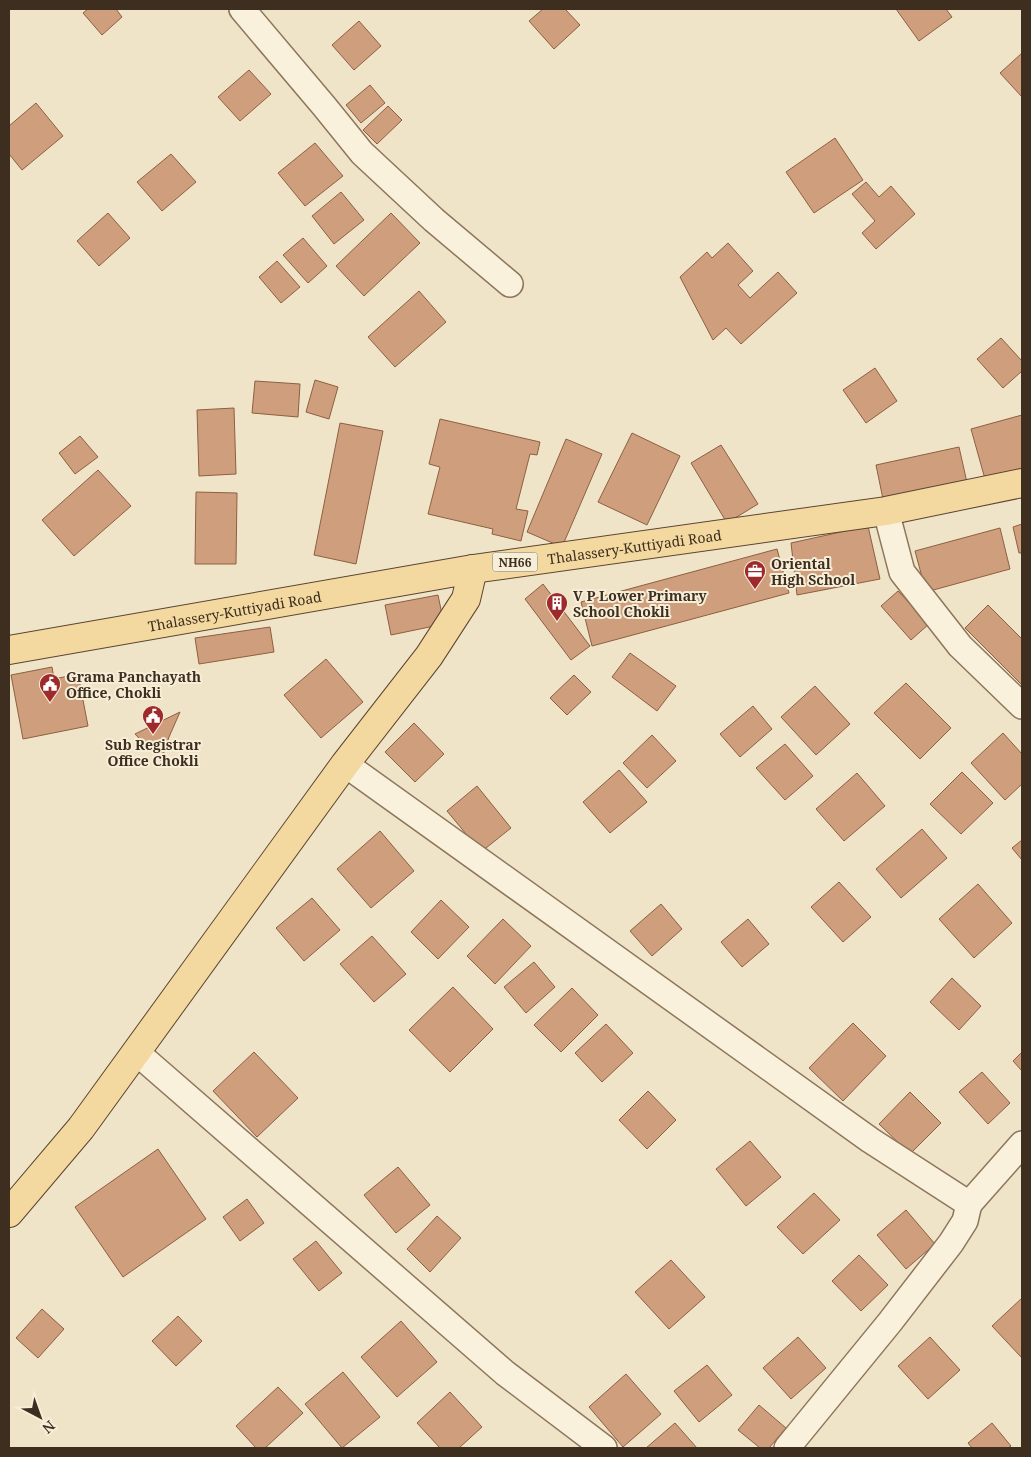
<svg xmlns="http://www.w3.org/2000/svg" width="1031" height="1457" font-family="'Noto Serif',serif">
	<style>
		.building { fill: #cf9f7d; stroke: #8d5f41 }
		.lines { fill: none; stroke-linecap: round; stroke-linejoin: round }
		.minor-casing { stroke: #8d765c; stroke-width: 28 }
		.major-casing { stroke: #5b4430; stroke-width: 30 }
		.minor { stroke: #faf1dc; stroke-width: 25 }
		.major { stroke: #f3d9a0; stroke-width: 28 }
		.labels { text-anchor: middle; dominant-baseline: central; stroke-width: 4; stroke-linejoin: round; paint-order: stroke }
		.shield { fill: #f7eed8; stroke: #756857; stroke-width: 1 }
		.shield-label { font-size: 12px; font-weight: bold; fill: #3d2e20 }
		.street-label { font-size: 14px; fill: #3d2e20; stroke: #f7eed8 }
		.poi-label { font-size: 14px; font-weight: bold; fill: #3d2e20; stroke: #f7eed8; text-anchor: start }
	</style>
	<rect width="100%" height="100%" fill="#f0e4c8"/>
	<g class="building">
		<path d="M88 9H116L122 17 102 35 83 13Z"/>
		<path d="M543 9H565L580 25 554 49 529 21Z"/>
		<path d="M896 9H946L952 17 919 41Z"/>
		<path d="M359 21 381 46 354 70 332 45Z"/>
		<path d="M1022 53V97L1000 73Z"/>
		<path d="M249 70 271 94 240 121 218 97Z"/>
		<path d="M370 85 385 103 361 123 346 105Z"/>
		<path d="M36 103 63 136 22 170 9 154V126Z"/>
		<path d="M388 106 402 120 377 144 363 130Z"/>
		<path d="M835 138 863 180 814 213 786 172Z"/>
		<path d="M315 143 343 176 305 206 278 173Z"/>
		<path d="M171 154 196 182 162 211 137 182Z"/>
		<path d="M866 182 879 197 891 186 915 214 876 249 862 233 875 221 852 194Z"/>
		<path d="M341 192 364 220 334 244 312 216Z"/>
		<path d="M108 213 130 238 99 266 77 241Z"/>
		<path d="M391 213 420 243 364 296 336 266Z"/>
		<path d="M303 238 327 266 308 283 283 255Z"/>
		<path d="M728 243 753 271 738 285 750 298 778 272 797 293 741 344 726 328 713 340 680 277 707 252 712 258Z"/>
		<path d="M277 261 300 287 281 303 259 277Z"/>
		<path d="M419 291 446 322 395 367 368 337Z"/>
		<path d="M1001 338 1022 361V371L1003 388 977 359Z"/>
		<path d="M875 368 897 401 866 423 843 390Z"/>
		<path d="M315 380 338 387 329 419 306 412Z"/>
		<path d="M255 381 300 384 298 417 252 413Z"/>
		<path d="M234 408 236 474 199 476 197 410Z"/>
		<path d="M1022 415V469L985 479 971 429Z"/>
		<path d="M440 419 540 442 537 455 530 454 516 509 528 511 521 541 492 534 493 529 428 514 440 467 429 464Z"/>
		<path d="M340 423 383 431 356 564 314 555Z"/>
		<path d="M632 433 680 456 647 525 598 502Z"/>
		<path d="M80 436 98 457 75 474 59 453Z"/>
		<path d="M566 439 602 454 562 547 527 532Z"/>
		<path d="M721 445 758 504 727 523 691 463Z"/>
		<path d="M959 447 968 487 884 504 876 465Z"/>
		<path d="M98 470 131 506 74 556 42 520Z"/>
		<path d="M196 492 237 493 236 564H195Z"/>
		<path d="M1022 524V553H1019L1013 527Z"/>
		<path d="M868 526 880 579 797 595 791 543Z"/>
		<path d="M1000 528 1010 569 926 592 915 551Z"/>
		<path d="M777 549 789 593 592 646 581 602Z"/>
		<path d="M543 584 590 646 571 660 525 599Z"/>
		<path d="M898 591 929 624 911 640 881 606Z"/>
		<path d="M438 595 444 624 391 635 385 605Z"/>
		<path d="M988 605 1022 639V685L965 628Z"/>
		<path d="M270 627 274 652 199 664 195 638Z"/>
		<path d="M630 653 676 686 657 711 612 677Z"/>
		<path d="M326 659 363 702 321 738 284 695Z"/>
		<path d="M52 667 54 679 78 674 88 726 23 739 11 675Z"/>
		<path d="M574 675 591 692 567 715 550 698Z"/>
		<path d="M906 683 951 728 920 759 874 713Z"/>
		<path d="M815 686 850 724 816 755 781 717Z"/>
		<path d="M753 706 772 729 740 757 720 734Z"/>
		<path d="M180 712 169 737 161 761 135 734Z"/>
		<path d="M414 723 444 754 415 782 385 752Z"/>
		<path d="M1003 733 1022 754V784L1005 800 971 763Z"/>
		<path d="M652 735 676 761 647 788 623 763Z"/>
		<path d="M785 744 813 776 785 800 756 768Z"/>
		<path d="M619 770 647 802 610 833 583 802Z"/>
		<path d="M962 772 993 803 961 834 930 804Z"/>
		<path d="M857 773 885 806 844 841 816 809Z"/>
		<path d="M477 786 511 828 481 852 447 811Z"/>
		<path d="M922 829 947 858 901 898 876 869Z"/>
		<path d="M380 831 414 871 371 908 337 869Z"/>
		<path d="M1022 840V860L1012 848Z"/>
		<path d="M839 882 871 917 843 942 811 907Z"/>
		<path d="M978 884 1012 923 974 958 939 919Z"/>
		<path d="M312 898 340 930 304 961 276 928Z"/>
		<path d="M441 900 469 927 438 959 411 932Z"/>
		<path d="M661 904 682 929 652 956 630 931Z"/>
		<path d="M503 919 531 946 495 984 467 956Z"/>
		<path d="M748 919 769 944 742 967 721 942Z"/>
		<path d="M372 936 406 974 374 1002 340 964Z"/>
		<path d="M534 962 555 987 526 1013 504 987Z"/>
		<path d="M952 978 981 1006 959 1030 930 1002Z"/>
		<path d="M453 987 493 1029 450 1072 409 1030Z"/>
		<path d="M572 988 598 1015 561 1052 534 1025Z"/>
		<path d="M853 1023 886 1056 843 1101 809 1068Z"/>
		<path d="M606 1024 633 1053 602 1082 575 1053Z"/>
		<path d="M254 1052 298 1098 257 1137 213 1091Z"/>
		<path d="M1022 1052V1071L1013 1061Z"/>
		<path d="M982 1072 1010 1103 988 1124 959 1092Z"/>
		<path d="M648 1091 676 1120 647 1149 619 1120Z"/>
		<path d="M910 1092 941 1123 910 1154 879 1124Z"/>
		<path d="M750 1141 781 1177 746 1206 716 1169Z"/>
		<path d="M158 1149 206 1219 123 1277 75 1207Z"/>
		<path d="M398 1167 430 1205 396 1233 364 1195Z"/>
		<path d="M814 1193 840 1220 803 1254 777 1227Z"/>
		<path d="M247 1199 264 1223 240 1241 223 1217Z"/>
		<path d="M906 1210 935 1244 906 1269 877 1235Z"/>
		<path d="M437 1216 461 1238 430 1272 407 1249Z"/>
		<path d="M316 1241 342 1273 319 1291 293 1259Z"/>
		<path d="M859 1255 888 1285 861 1311 832 1281Z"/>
		<path d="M671 1260 705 1297 669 1329 635 1292Z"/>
		<path d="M1022 1298V1356L1021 1357 992 1326Z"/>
		<path d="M42 1309 64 1329 38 1358 16 1338Z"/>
		<path d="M178 1316 202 1341 176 1366 152 1341Z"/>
		<path d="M401 1321 437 1362 397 1397 361 1357Z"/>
		<path d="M798 1337 826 1368 791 1399 763 1368Z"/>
		<path d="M930 1337 960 1370 928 1399 898 1366Z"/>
		<path d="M707 1365 732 1395 699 1422 674 1391Z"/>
		<path d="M343 1372 380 1417 342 1448 305 1404Z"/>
		<path d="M626 1374 661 1414 623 1447 589 1407Z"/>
		<path d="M278 1387 303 1413 265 1448H256L236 1426Z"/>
		<path d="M450 1392 482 1427 459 1448H440L417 1423Z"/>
		<path d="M759 1405 786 1428 769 1448H760L738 1430Z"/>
		<path d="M675 1423 697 1448H646Z"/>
		<path d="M992 1423 1011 1446 1008 1448H972L968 1443Z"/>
	</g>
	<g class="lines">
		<g class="minor-casing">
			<g id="minor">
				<path d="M242 9 324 106 362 153 434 220 510 284"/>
				<path d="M886 511 902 572 960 646 1022 706"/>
				<path d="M345 764 870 1140 969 1204 965 1221 951 1243 890 1322 787 1448"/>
				<path d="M136 1052 505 1373 604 1448"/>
				<path d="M969 1204 1022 1144"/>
			</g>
		</g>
		<g class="major-casing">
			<g id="major">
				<path id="s1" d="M9 650 473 569 886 511 1022 483"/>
				<path d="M9 1213 81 1128 345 764 429 656 466 599 473 569"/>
			</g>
		</g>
		<use href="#minor" class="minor"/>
		<use href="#major" class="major"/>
	</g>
	<defs>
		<g id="office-pin" transform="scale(1.125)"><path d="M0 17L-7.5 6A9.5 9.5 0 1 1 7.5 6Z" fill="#9e2a2b" stroke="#f7eed8"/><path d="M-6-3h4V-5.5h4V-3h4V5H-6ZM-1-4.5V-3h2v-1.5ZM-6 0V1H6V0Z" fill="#fff"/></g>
		<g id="building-pin" transform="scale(1.125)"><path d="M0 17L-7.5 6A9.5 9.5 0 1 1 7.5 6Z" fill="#9e2a2b" stroke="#f7eed8"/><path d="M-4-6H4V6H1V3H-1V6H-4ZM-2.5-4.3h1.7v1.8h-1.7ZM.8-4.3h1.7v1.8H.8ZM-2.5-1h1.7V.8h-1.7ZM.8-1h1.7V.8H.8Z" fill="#fff"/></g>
		<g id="civic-pin" transform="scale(1.125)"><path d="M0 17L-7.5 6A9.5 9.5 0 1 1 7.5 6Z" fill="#9e2a2b" stroke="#f7eed8"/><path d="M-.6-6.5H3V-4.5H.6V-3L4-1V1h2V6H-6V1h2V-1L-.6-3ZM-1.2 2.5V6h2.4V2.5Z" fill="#fff"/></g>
	</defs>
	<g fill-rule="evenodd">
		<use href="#office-pin" x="755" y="571"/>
		<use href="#building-pin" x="557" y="603"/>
		<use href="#civic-pin" x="50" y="684"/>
		<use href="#civic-pin" x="153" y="716"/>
	</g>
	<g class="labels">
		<rect class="shield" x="492.5" y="552.5" width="45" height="19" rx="4"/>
		<g class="shield-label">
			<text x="515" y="562">NH66</text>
		</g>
		<g class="street-label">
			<text stroke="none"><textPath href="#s1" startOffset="634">Thalassery-Kuttiyadi Road</textPath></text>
			<text stroke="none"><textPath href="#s1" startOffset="229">Thalassery-Kuttiyadi Road</textPath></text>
		</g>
		<g class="poi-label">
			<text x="771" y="563">Oriental<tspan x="771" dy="16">High School</tspan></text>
			<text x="573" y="595">V P Lower Primary<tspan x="573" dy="16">School Chokli</tspan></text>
			<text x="66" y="676">Grama Panchayath<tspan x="66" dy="16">Office, Chokli</tspan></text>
			<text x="153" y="744" text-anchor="middle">Sub Registrar<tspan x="153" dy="16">Office Chokli</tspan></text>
		</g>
	</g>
	<rect width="1031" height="1457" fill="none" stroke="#3d2e20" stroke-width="20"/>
	<g transform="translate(40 1417) rotate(139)" stroke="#f7eed8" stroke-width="4" paint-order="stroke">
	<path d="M0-4L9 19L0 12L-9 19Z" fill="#3d2e20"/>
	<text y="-8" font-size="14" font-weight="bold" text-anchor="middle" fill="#3d2e20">N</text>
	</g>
</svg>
